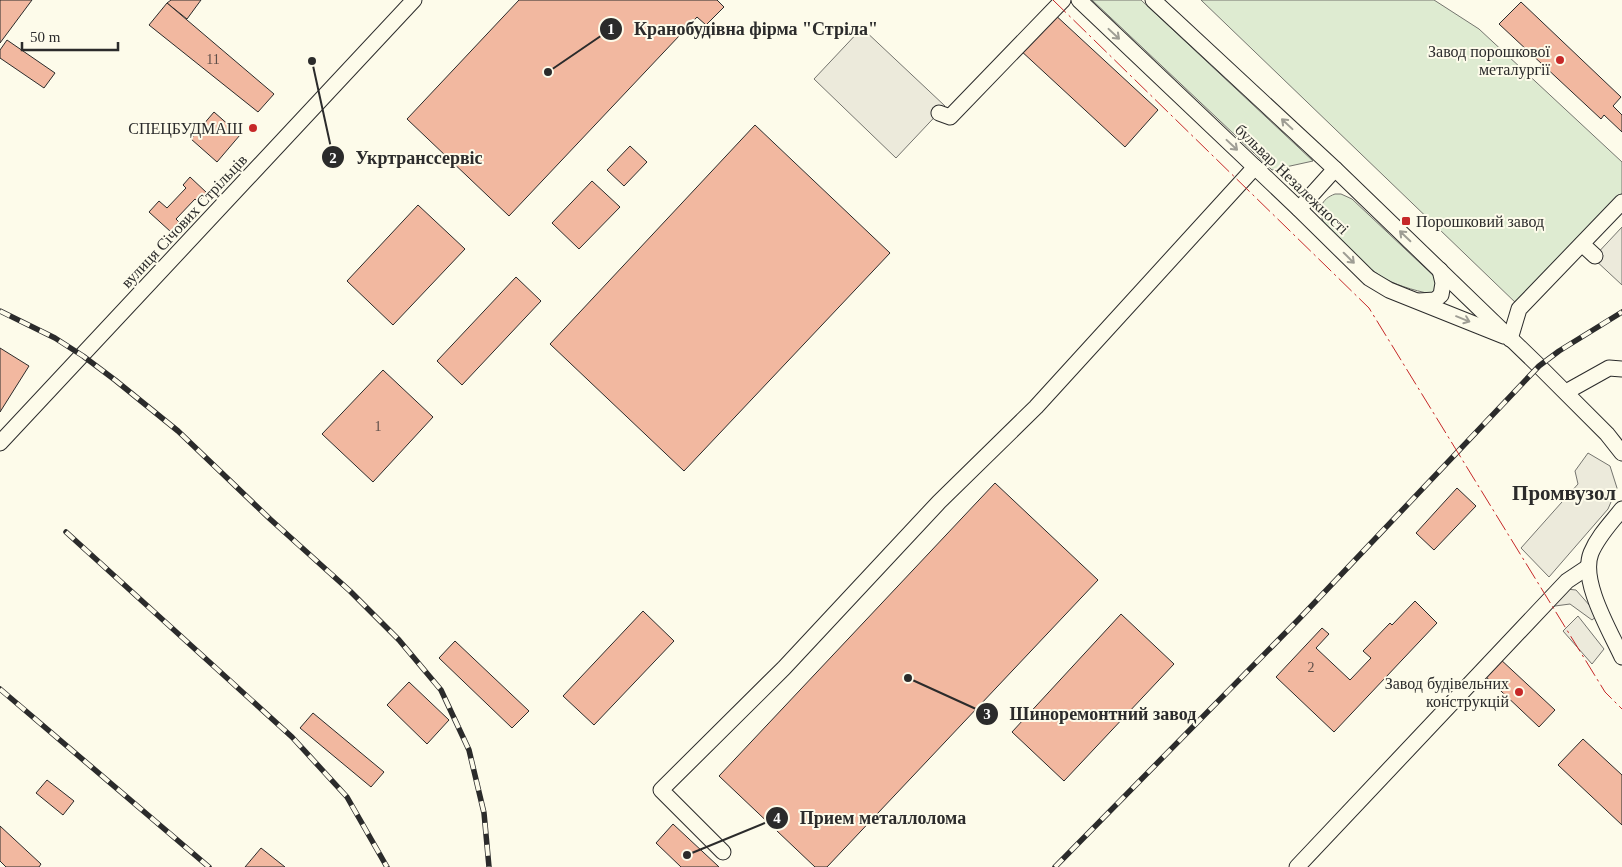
<svg xmlns="http://www.w3.org/2000/svg" width="1622" height="867" font-family="'Times New Roman',serif">
	<style>
		.green { fill: #deebd1; stroke: #74746e }
		.parking { fill: #eceadb; stroke: #74746e }
		.building { fill: #f2b8a0; stroke: #2b2b2b }
		.lines { fill: none; stroke-linecap: round; stroke-linejoin: round }
		.minor-casing { stroke: #2b2b2b; stroke-width: 17 }
		.minor { stroke: #fdfbea; stroke-width: 15 }
		.rail-casing { stroke: #2b2b2b; stroke-width: 5.5 }
		.rail { stroke: #fdfbea; stroke-width: 4; stroke-dasharray: 11; stroke-linecap: butt }
		.power { stroke: #c62828; stroke-width: 1; stroke-dasharray: 18 4 2.5 4; stroke-linecap: butt }
		.oneway { stroke: #9e9d94 }
		.poi-dot { fill: #c62828; stroke: #fdfbea; stroke-width: 2 }
		.labels { text-anchor: middle; dominant-baseline: central; stroke-width: 4; stroke-linejoin: round; paint-order: stroke }
		.number-label { font-size: 14px; fill: #5d4e48 }
		.poi-label { font-size: 16px; fill: #2b2b2b; stroke: #fdfbea; text-anchor: end }
		.street-label { font-size: 16px; fill: #2b2b2b; stroke: #fdfbea }
		.district-label { font-size: 21px; font-weight: bold; fill: #2b2b2b; stroke: #fdfbea }
		.leader { fill: none; stroke: #2b2b2b; stroke-width: 2 }
		.callout-dot { fill: #2b2b2b; stroke: #fdfbea; stroke-width: 2 }
		.mark-label { font-size: 15px; text-anchor: middle; font-weight: bold; fill: #fff }
		.callout-label { font-size: 18px; text-anchor: middle; font-weight: bold; fill: #2b2b2b; stroke: #fdfbea; stroke-width: 4; stroke-linejoin: round; paint-order: stroke }
	</style>
	<rect width="100%" height="100%" fill="#fdfbea"/>
	<g class="green">
		<path d="M1092 0H1141L1313 161 1272 170Z"/>
		<path d="M1201 0H1434L1479 29 1622 162V200L1518 305Z"/>
		<path d="M1335 194H1341L1352 199 1438 280 1437 291 1431 294C1413 290 1394 285 1379 275 1358 261 1341 240 1324 223 1317 210 1321 199 1335 194Z"/>
	</g>
	<g class="parking">
		<path d="M862 28 945 106 896 158 814 79Z"/>
		<path d="M1622 227V285L1593 258Z"/>
		<path d="M1588 453 1610 466 1617 488 1608 509 1549 577 1521 548 1578 484 1575 471Z"/>
		<path d="M1566 589 1576 590 1598 615 1592 620 1570 604 1555 606 1543 613Z"/>
		<path d="M1578 616 1604 649 1592 664 1563 631Z"/>
	</g>
	<g class="building">
		<path d="M0 0H32L0 43Z"/>
		<path d="M171 0H201L187 19 167 3Z"/>
		<path d="M519 0H717L724 7 706 25 697 17 509 216 407 119Z"/>
		<path d="M1521 2 1621 97 1613 106 1622 115V132L1604 115 1601 119 1499 24Z"/>
		<path d="M167 3 274 94 258 112 149 25Z"/>
		<path d="M1052 12 1158 110 1125 147 1019 49Z"/>
		<path d="M7 40 55 73 44 88 0 58V50Z"/>
		<path d="M214 112 240 135 217 162 191 139Z"/>
		<path d="M755 125 890 253 684 471 550 344Z"/>
		<path d="M630 146 647 162 624 186 607 170Z"/>
		<path d="M190 177 207 193 198 202 195 199 176 219 180 223 171 232 149 212 159 201 167 208 186 188 183 185Z"/>
		<path d="M592 181 620 207 579 249 552 223Z"/>
		<path d="M418 205 465 249 393 325 347 281Z"/>
		<path d="M516 277 541 301 462 385 437 361Z"/>
		<path d="M0 348 29 366 0 412Z"/>
		<path d="M383 370 433 417 373 482 322 434Z"/>
		<path d="M995 483 1098 580 827 867H815L719 776Z"/>
		<path d="M1457 488 1476 506 1434 550 1416 533Z"/>
		<path d="M1415 601 1437 623 1334 732 1276 677 1322 628 1329 634 1316 648 1350 680 1371 658 1363 651 1390 623 1392 625Z"/>
		<path d="M643 611 674 641 594 725 563 696Z"/>
		<path d="M1121 614 1174 664 1064 781 1012 732Z"/>
		<path d="M455 641 529 711 512 728 439 658Z"/>
		<path d="M1499 658 1555 710 1539 727 1484 675Z"/>
		<path d="M409 682 449 720 427 744 387 705Z"/>
		<path d="M313 713 384 772 371 787 300 728Z"/>
		<path d="M1583 739 1622 775V825L1558 765Z"/>
		<path d="M47 780 74 801 63 815 36 793Z"/>
		<path d="M673 824 718 866 719 867H681L656 843Z"/>
		<path d="M0 826 41 864 39 867H6L0 861Z"/>
		<path d="M261 848 285 867H245Z"/>
	</g>
	<g class="lines">
		<g class="minor-casing">
			<g id="minor">
				<path d="M1079 0 1299 209 1369 278 1389 290 1504 336"/>
				<path d="M1153 0 1335 169 1539 366 1607 434 1622 453"/>
				<path d="M939 113 950 117 1063 0"/>
				<path d="M1299 209 1335 169"/>
				<path d="M1582 244 1595 256"/>
				<path d="M1419 301 1435 300 1441 295 1443 283 1440 270"/>
				<path d="M1510 339 1519 309 1622 202"/>
				<path d="M1566 392 1609 368 1622 369"/>
				<path d="M0 443 414 0"/>
				<path d="M1622 509C1611 523 1598 536 1591 553 1580 581 1610 631 1622 657"/>
				<path d="M723 852 661 790 784 668 939 502 1036 407 1255 167"/>
				<path d="M1297 867 1567 581 1588 567"/>
			</g>
		</g>
		<use href="#minor" class="minor"/>
		<g class="rail-casing">
			<g id="rail">
				<path d="M0 311 55 338 83 356 115 380 178 431 270 519 350 591 399 640 441 690 469 750 484 813 489 867"/>
				<path d="M66 532 292 737 347 797 387 867"/>
				<path d="M0 689 209 867"/>
				<path d="M1055 867 1299 619 1539 366 1559 351 1622 312"/>
			</g>
		</g>
		<use href="#rail" class="rail"/>
		<path class="power" d="M1053 0 1369 308 1605 692 1622 709"/>
	</g>
	<defs><path id="oneway-shaft" d="M-6 0H5M1.5-3L5.5 0L1.5 3" fill="none" stroke-width="1.6" stroke-linecap="round" stroke-linejoin="round" transform="scale(1.25)"/></defs>
	<g class="oneway">
		<use href="#oneway-shaft" transform="translate(1114 34) rotate(43)"/>
		<use href="#oneway-shaft" transform="translate(1287 124) rotate(-137)"/>
		<use href="#oneway-shaft" transform="translate(1232 145) rotate(43)"/>
		<use href="#oneway-shaft" transform="translate(1405 236) rotate(-136)"/>
		<use href="#oneway-shaft" transform="translate(1349 258) rotate(45)"/>
		<use href="#oneway-shaft" transform="translate(1463 319) rotate(22)"/>
	</g>
	<g class="poi-dot">
		<circle cx="1560" cy="60" r="5"/>
		<circle cx="253" cy="128" r="5"/>
		<rect x="1401" y="216" width="10" height="10" rx="2.5"/>
		<circle cx="1519" cy="692" r="5"/>
	</g>
	<g class="labels">
		<g class="number-label">
			<text x="213" y="59">11</text>
			<text x="378" y="426">1</text>
			<text x="1311" y="667">2</text>
		</g>
		<g class="poi-label">
			<text x="1550" y="51">Завод порошкової<tspan x="1550" dy="18">металургії</tspan></text>
			<text x="243" y="128">СПЕЦБУДМАШ</text>
			<text x="1416" y="221" text-anchor="start">Порошковий завод</text>
			<text x="1509" y="683">Завод будівельних<tspan x="1509" dy="18">конструкцій</tspan></text>
		</g>
		<g class="street-label">
			<text transform="translate(1292 179) rotate(44)">бульвар Незалежності</text>
			<text transform="translate(184 221) rotate(-47)">вулиця Січових Стрільців</text>
		</g>
		<g class="district-label">
			<text x="1564" y="493">Промвузол</text>
		</g>
	</g>
	<path class="leader" d="M548 72L611 29M312 61L333 157M908 678L987 714M687 855L777 818"/>
	<g class="callout-dot">
		<circle cx="548" cy="72" r="5"/>
		<circle cx="312" cy="61" r="5"/>
		<circle cx="908" cy="678" r="5"/>
		<circle cx="687" cy="855" r="5"/>
		<circle cx="611" cy="29" r="12"/>
		<circle cx="333" cy="157" r="12"/>
		<circle cx="987" cy="714" r="12"/>
		<circle cx="777" cy="818" r="12"/>
	</g>
	<g class="mark-label">
		<text x="611" y="34">1</text>
		<text x="333" y="163">2</text>
		<text x="987" y="719">3</text>
		<text x="777" y="823">4</text>
	</g>
	<g class="callout-label">
		<text x="756" y="35">Кранобудівна фірма "Стріла"</text>
		<text x="419" y="164">Укртранссервіс</text>
		<text x="1103" y="720">Шиноремонтний завод</text>
		<text x="883" y="824">Прием металлолома</text>
	</g>
	<path d="M22 42v8h96v-8" fill="none" stroke="#2b2b2b" stroke-width="2.5"/>
	<text x="30" y="42" font-size="15" fill="#2b2b2b" stroke="#fdfbea" stroke-width="4" paint-order="stroke">50 m</text>
</svg>
